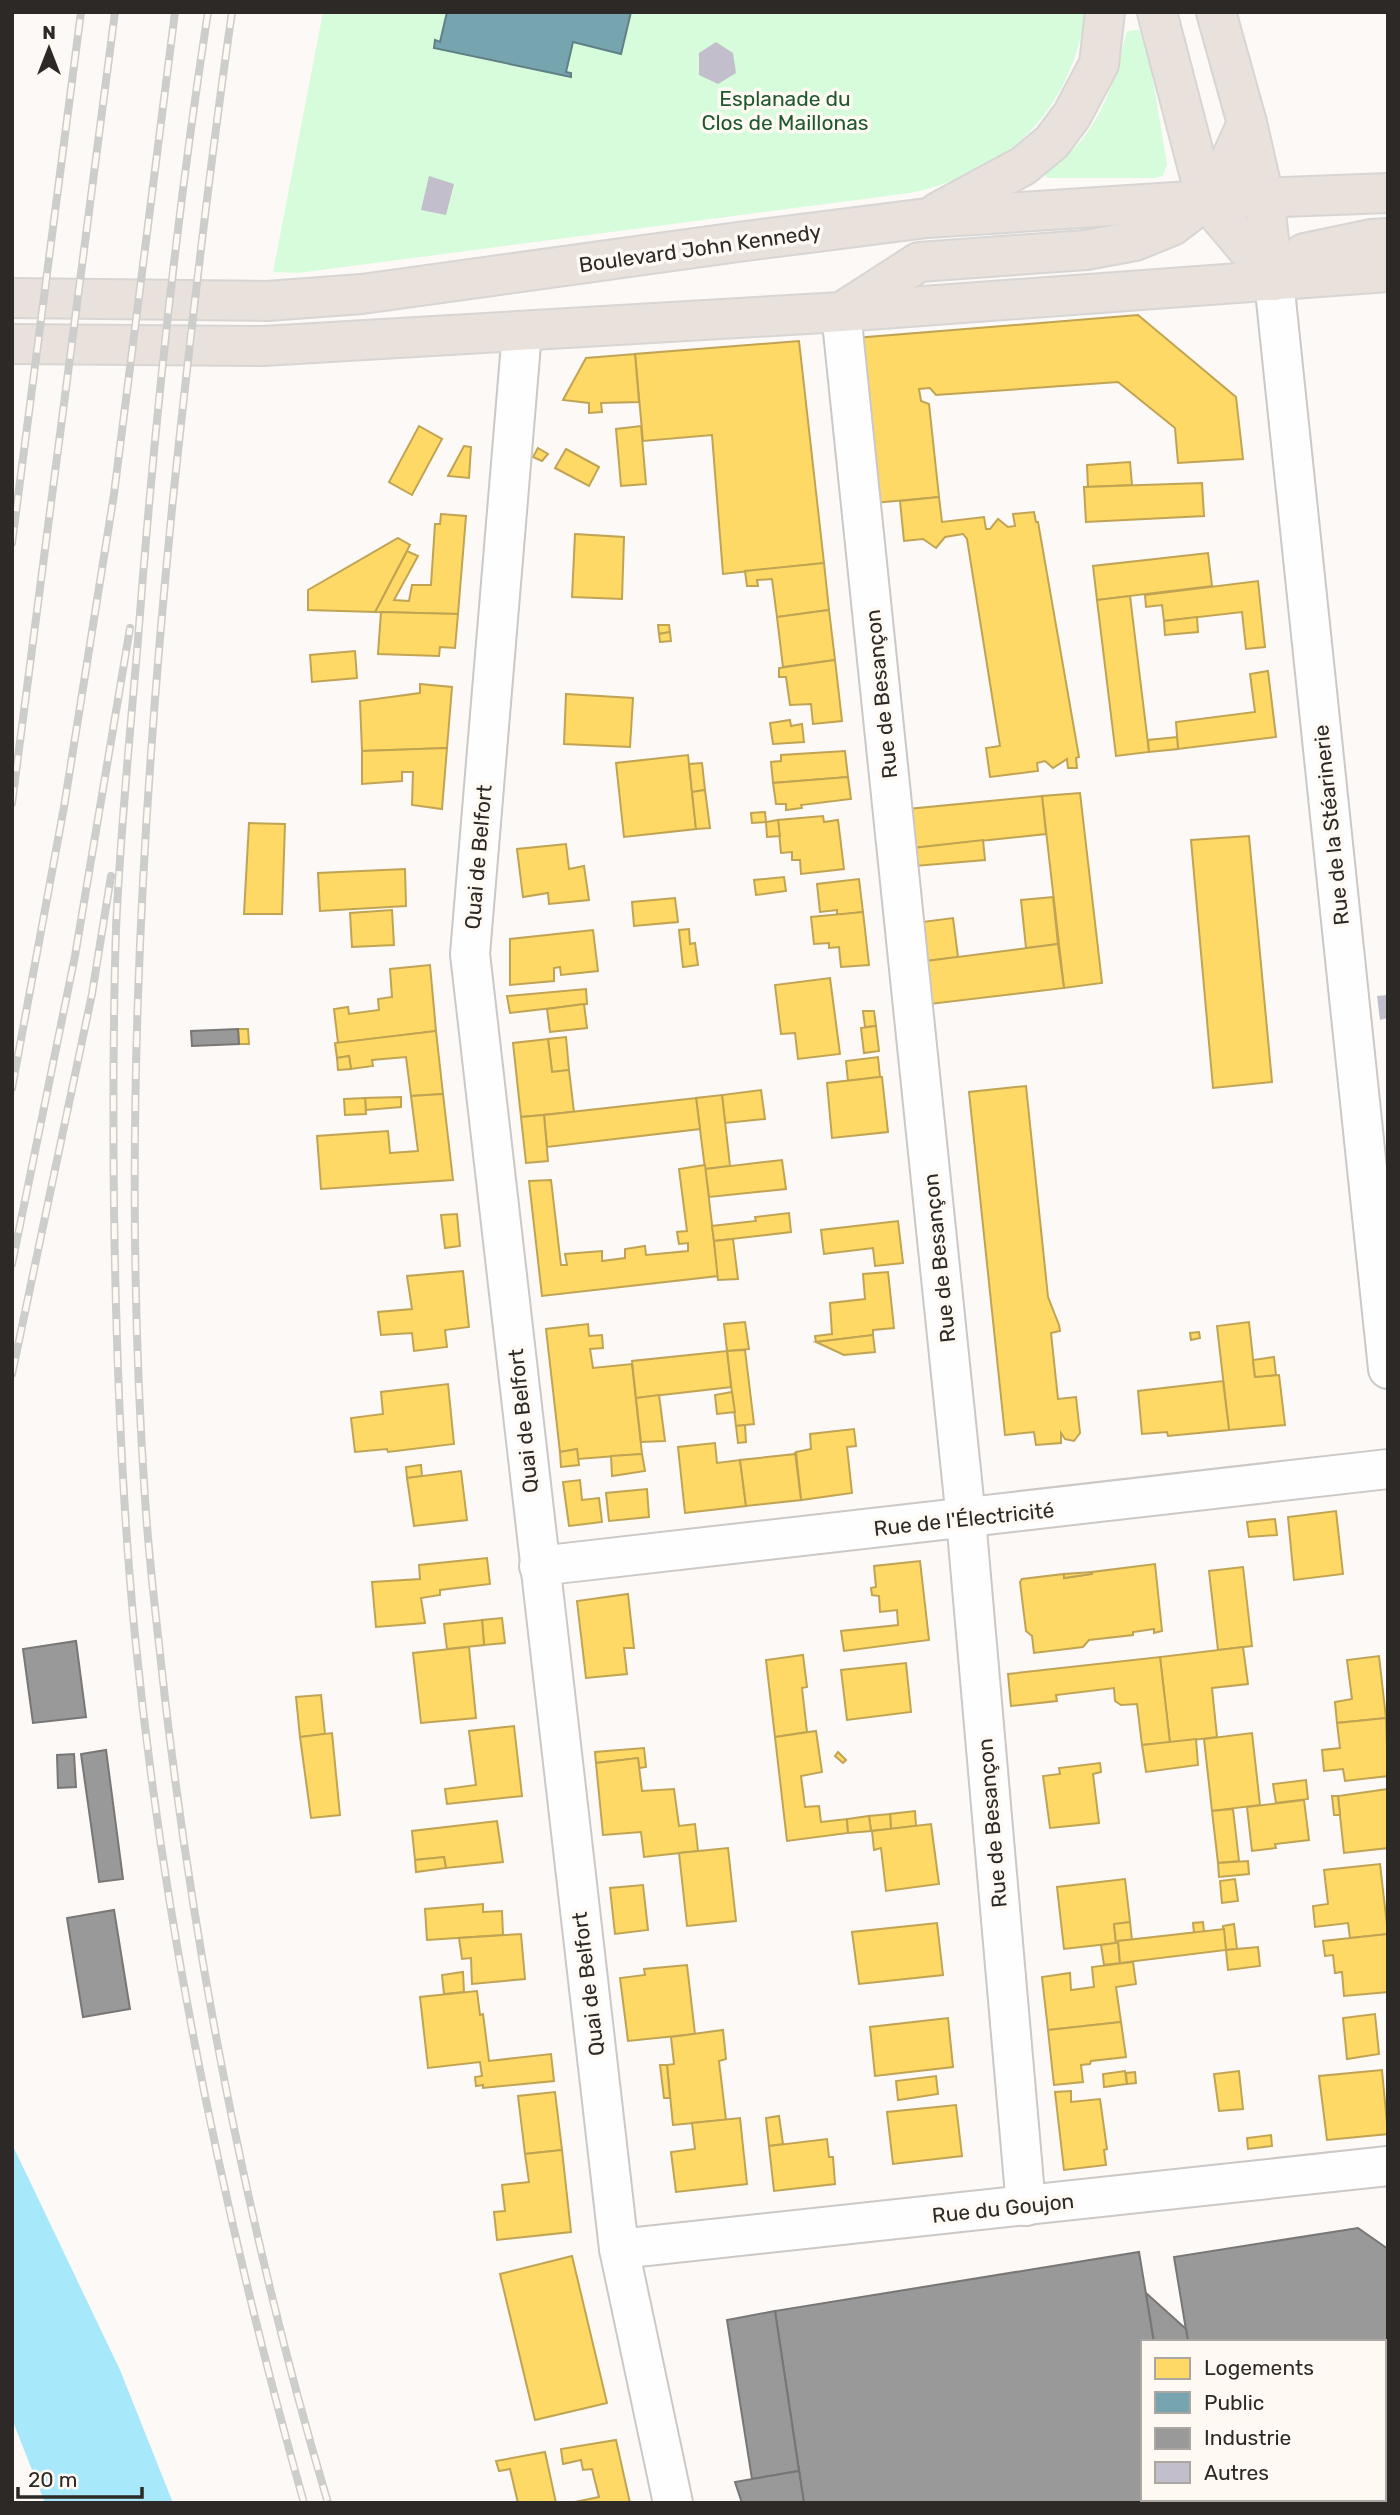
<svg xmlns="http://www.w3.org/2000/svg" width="1400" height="2515" font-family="Rubik,sans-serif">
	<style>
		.green { fill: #d7fcdc }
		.water { fill: #a8e8fb }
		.homes { fill: #ffd966; stroke: #c0a453; stroke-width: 2 }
		.public { fill: #76a5af; stroke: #608086; stroke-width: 2 }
		.industry { fill: #999; stroke: #797776; stroke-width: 2 }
		.building { fill: #c2becc }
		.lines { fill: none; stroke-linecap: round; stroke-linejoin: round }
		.minor-casing { stroke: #cbc8c6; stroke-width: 42 }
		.major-casing { stroke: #d8d6d5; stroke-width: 42 }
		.minor { stroke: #fffefe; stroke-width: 38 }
		.major { stroke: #e8e1dc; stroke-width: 38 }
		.rail-casing { stroke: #cdcdcc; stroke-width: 8 }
		.rail { stroke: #fff9f3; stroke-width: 5; stroke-dasharray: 16; stroke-linecap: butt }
		.labels { text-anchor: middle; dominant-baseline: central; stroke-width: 7; stroke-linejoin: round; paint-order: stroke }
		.park-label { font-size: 21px; fill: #1e582f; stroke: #fff9f3 }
		.street-label { font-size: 21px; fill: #2d2926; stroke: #fff9f3 }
	</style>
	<rect width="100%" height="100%" fill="#fcf9f6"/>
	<g class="green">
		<path d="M323 12H1086C1070 112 1008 173 910 193L298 273 273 272Z"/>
		<path d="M1133 30H1138L1144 34 1147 44 1167 164 1163 176 1155 178H1047L1045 174 1047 170C1094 143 1114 88 1125 38L1127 32Z"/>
	</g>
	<path class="water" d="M12 2144 120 2370 173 2503H45L12 2419Z"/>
	<g class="homes">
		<path d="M1138 315 1236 397 1243 459 1178 463 1175 428 1118 382 936 395 930 388 919 389 921 401 929 404 939 497 874 503 855 338Z"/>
		<path d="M799 341 824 563 723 574 712 435 643 441 635 354Z"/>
		<path d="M635 354 639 402 601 403 602 412 589 413V403L563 400 586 358Z"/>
		<path d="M419 426 442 439 412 495 389 482Z"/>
		<path d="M641 426 646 484 621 486 616 429Z"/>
		<path d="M464 446 471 447 469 478 448 476Z"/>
		<path d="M538 448 548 454 542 461 533 457Z"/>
		<path d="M566 449 599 467 589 486 555 468Z"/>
		<path d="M1130 462 1132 485 1088 487 1087 465Z"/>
		<path d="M1202 483 1204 516 1086 522 1084 487Z"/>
		<path d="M939 497 942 522 984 517 986 529H990L998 519 1008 527 1015 526 1013 514 1034 512 1036 522H1038L1079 757 1076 758 1077 768H1068L1067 759 1053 768 1045 761 1037 763 1038 771 990 777 986 748 1000 746 967 539 963 534 945 537 936 548 923 539 904 541 900 501Z"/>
		<path d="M441 514 466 516 458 614 375 612 407 551 418 556 394 600 409 601 412 585H431L435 524H440Z"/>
		<path d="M575 534 624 537 622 599 572 597Z"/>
		<path d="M398 538 410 545 375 612 308 610V590Z"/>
		<path d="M1208 553 1212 586 1097 600 1093 566Z"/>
		<path d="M824 563 829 610 777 617 772 579 757 580 758 586H747L745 571Z"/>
		<path d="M1258 581 1265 647 1246 649 1242 612 1164 621 1162 605 1146 607 1145 595Z"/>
		<path d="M1130 596 1149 752 1116 756 1097 600Z"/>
		<path d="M829 610 835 660 783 667 777 617Z"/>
		<path d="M381 612 458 614 455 648 440 647 439 656 378 654Z"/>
		<path d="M1197 617 1198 632 1165 635 1164 621Z"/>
		<path d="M658 625H669L670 632 659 634Z"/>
		<path d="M670 632 671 641 660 642 659 634Z"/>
		<path d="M355 651 357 678 312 682 310 655Z"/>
		<path d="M835 660 842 721 813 724 811 704 790 705 786 677H779V668Z"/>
		<path d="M1268 671 1276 737 1178 749 1176 722 1255 712 1250 674Z"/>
		<path d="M420 684 452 687 447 748 362 751 360 701 420 693Z"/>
		<path d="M566 694 633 698 630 747 564 744Z"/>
		<path d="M790 720 791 726 802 724 804 742 773 744 770 723Z"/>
		<path d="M1177 737 1178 749 1149 752 1148 740Z"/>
		<path d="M447 748 442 809 412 805 413 772H402V781L362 784V751Z"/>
		<path d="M845 751 848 777 773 783 771 762 781 761V755Z"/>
		<path d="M688 755 696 829 624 837 616 763Z"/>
		<path d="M702 763 705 790 692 792 689 764Z"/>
		<path d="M848 777 851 799 801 805 802 808 786 810V804H776L773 783Z"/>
		<path d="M705 790 710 828 696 829 692 792Z"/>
		<path d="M1080 793 1102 983 1064 988 1042 796Z"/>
		<path d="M1042 796 1046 834 913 848 908 809Z"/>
		<path d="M765 812 766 822 752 823 751 813Z"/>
		<path d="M823 816 824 822 838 820 844 869 801 874 800 860H792V852L781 853 778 820Z"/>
		<path d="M778 820 780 836 767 837 766 822Z"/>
		<path d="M249 823 285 824 282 914H244Z"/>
		<path d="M1249 836 1272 1082 1213 1088 1191 840Z"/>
		<path d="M983 840 985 860 915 866 913 848Z"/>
		<path d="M566 844 569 869 584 866 589 900 549 904 548 893 523 897 517 849Z"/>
		<path d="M405 869 406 906 320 911 318 873Z"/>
		<path d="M784 877 786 891 756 895 754 880Z"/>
		<path d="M859 879 863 912 837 915V910L820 912 817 884Z"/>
		<path d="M1053 897 1058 944 1026 948 1021 900Z"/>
		<path d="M675 898 678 922 634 926 632 902Z"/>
		<path d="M392 910 394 945 352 947 350 913Z"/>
		<path d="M863 912 869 965 841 967 839 947 829 948V943L814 944 811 917Z"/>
		<path d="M953 918 958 957 926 961 922 922Z"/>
		<path d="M689 929 690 944 695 943 698 965 683 967 679 930Z"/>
		<path d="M593 930 598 971 561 975 560 967 554 968V981L510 985V939Z"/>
		<path d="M1058 944 1064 988 930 1004 926 961Z"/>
		<path d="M430 965 436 1031 338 1043 334 1009 348 1007 349 1014 379 1010 378 999 392 997 390 969Z"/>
		<path d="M830 978 840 1054 798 1059 795 1033 781 1034 775 985Z"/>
		<path d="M586 989 587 1004 510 1013 507 996Z"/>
		<path d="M584 1004 587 1028 550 1032 547 1009Z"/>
		<path d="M863 1011H874L876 1026 865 1027Z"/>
		<path d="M876 1026 879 1051 864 1053 861 1028Z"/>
		<path d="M238 1029H248L249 1044H239Z"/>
		<path d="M436 1031 443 1094 411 1096 406 1057 372 1060 373 1066 351 1069 349 1056 337 1058 335 1043Z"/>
		<path d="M566 1037 569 1070 552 1072 548 1039Z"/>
		<path d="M548 1039 552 1072 569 1070 574 1112 521 1117 513 1043Z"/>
		<path d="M349 1056 351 1069 338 1070 337 1058Z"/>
		<path d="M878 1057 880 1077 848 1081 846 1061Z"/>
		<path d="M880 1077H882L888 1132 832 1138 827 1083Z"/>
		<path d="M1026 1086 1048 1297 1059 1325 1060 1331 1051 1333 1058 1399 1076 1397 1080 1433 1074 1441 1065 1439 1061 1433V1443L1036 1445 1034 1432 1005 1435 969 1092Z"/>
		<path d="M761 1090 765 1119 725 1123 722 1095Z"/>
		<path d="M443 1094 453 1180 321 1189 317 1136 388 1131 390 1153 418 1151 411 1096Z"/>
		<path d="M722 1095 730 1166 705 1169 696 1098Z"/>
		<path d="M401 1097V1107L366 1110 365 1098Z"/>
		<path d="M365 1098 366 1114 345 1115 344 1099Z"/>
		<path d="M696 1098 700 1129 547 1147 544 1115Z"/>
		<path d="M544 1115 548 1161 526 1163 521 1117Z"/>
		<path d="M782 1160 786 1189 709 1197 705 1169Z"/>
		<path d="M705 1165 718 1276 542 1296 529 1181 551 1180 561 1265H567L565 1254 602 1251V1261L625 1258V1249L645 1246 646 1255 688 1251V1243L679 1244 677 1232 687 1231 679 1169Z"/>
		<path d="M789 1213 791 1232 714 1241 712 1226 756 1221 755 1217Z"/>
		<path d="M457 1214 460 1246 445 1248 441 1215Z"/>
		<path d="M898 1221 903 1263 875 1266 873 1248 824 1254 821 1230Z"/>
		<path d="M733 1239 738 1279 718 1280 714 1241Z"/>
		<path d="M463 1271 469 1327 445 1330 447 1347 414 1351 412 1333 381 1335 378 1312 412 1309 407 1276Z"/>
		<path d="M888 1272 894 1328 873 1330V1335L816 1342 815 1336 832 1334 830 1303 865 1299 863 1274Z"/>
		<path d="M745 1322 749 1349 727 1351 724 1324Z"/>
		<path d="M1249 1322 1255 1377 1279 1375 1285 1425 1229 1430 1217 1326Z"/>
		<path d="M588 1324 589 1336 602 1335 603 1348 590 1349 593 1368 632 1364 642 1454 578 1459 577 1449 560 1452 546 1329Z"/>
		<path d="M1199 1332 1200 1338 1191 1340 1190 1333Z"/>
		<path d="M873 1335 875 1352 844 1355 816 1342Z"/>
		<path d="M745 1350 754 1424 736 1426 727 1351Z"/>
		<path d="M727 1351 731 1387 636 1398 632 1361Z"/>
		<path d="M1274 1357 1276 1375 1255 1377 1253 1360Z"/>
		<path d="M1223 1381 1229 1430 1168 1436 1167 1432 1142 1434 1138 1391Z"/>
		<path d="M448 1384 454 1444 388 1452 387 1449 355 1452 351 1418 383 1414 381 1392Z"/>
		<path d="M732 1392 735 1412 717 1414 715 1395Z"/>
		<path d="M659 1395 665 1441 641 1442 636 1398Z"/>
		<path d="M745 1425 746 1442 738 1443 736 1426Z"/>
		<path d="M854 1429 856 1446 847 1447 852 1493 801 1500 796 1452 811 1449 810 1434Z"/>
		<path d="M715 1443 717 1463 740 1460 746 1506 685 1513 678 1447Z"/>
		<path d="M577 1449 579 1465 561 1467 560 1452Z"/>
		<path d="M795 1452 801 1500 746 1506 740 1460 795 1454Z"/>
		<path d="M642 1454 645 1471 612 1476 611 1456Z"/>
		<path d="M421 1465 422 1476 407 1478 406 1467Z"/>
		<path d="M461 1471 467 1520 414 1526 407 1478Z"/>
		<path d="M580 1480 582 1500 599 1498 602 1522 569 1526 563 1482Z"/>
		<path d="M647 1489 649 1517 609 1521 606 1493Z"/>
		<path d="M1336 1511 1343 1574 1294 1580 1288 1517Z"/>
		<path d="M1275 1519 1277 1535 1249 1537 1247 1522Z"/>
		<path d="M487 1558 490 1584 440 1590V1595L421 1598 425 1623 376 1627 372 1582 420 1579 419 1565Z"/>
		<path d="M920 1561 929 1640 844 1651 841 1631 898 1625 897 1610 880 1612 879 1596 872 1595 871 1588 876 1587 874 1566Z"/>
		<path d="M1155 1564 1162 1631 1154 1633V1629L1133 1632V1635L1089 1640 1083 1647 1034 1653 1032 1636 1026 1631 1020 1582 1022 1579 1064 1574V1578L1092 1574V1572Z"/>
		<path d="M1243 1567 1252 1646 1218 1650 1209 1571Z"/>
		<path d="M1092 1572V1574L1064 1578V1574Z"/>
		<path d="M628 1594 634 1648H624L627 1674 586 1678 577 1601Z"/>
		<path d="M502 1618 505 1643 484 1645 482 1620Z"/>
		<path d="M482 1620 484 1645 447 1649 444 1624Z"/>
		<path d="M469 1647 476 1718 421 1723 413 1653Z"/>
		<path d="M1243 1647 1248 1684 1212 1688 1217 1737 1170 1743 1160 1657Z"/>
		<path d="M803 1655 807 1687 802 1688 807 1732 775 1737 766 1660Z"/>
		<path d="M1379 1656 1386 1718 1337 1723 1335 1702 1352 1699 1347 1660Z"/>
		<path d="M1160 1657 1170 1743 1142 1745 1137 1704 1121 1705 1115 1701 1114 1688 1056 1695 1057 1701 1011 1706 1008 1674Z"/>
		<path d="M906 1663 911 1712 847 1720 841 1670Z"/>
		<path d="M321 1695 325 1734 300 1737 296 1697Z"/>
		<path d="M1386 1718 1388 1776 1345 1781 1343 1769 1324 1771 1322 1750 1340 1748 1337 1723Z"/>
		<path d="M514 1726 522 1796 447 1804 445 1789 476 1785 469 1731Z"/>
		<path d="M816 1731 822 1772 801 1776 805 1807 819 1806 821 1822 847 1819 848 1833 787 1841 775 1737Z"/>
		<path d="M332 1733 340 1815 311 1818 300 1737Z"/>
		<path d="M1252 1733 1260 1805 1212 1811 1204 1739Z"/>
		<path d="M1196 1739 1198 1765 1146 1772 1142 1745Z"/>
		<path d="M644 1748 646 1767 639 1768 638 1758 596 1763 595 1752Z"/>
		<path d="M838 1752 846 1760 843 1763 835 1756Z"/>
		<path d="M638 1758 642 1791 674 1789 679 1826 695 1824 698 1851 644 1857 641 1832 603 1835 596 1763Z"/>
		<path d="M1100 1763 1101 1772 1093 1774 1099 1823 1050 1828 1043 1776 1060 1774 1059 1768Z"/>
		<path d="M1306 1780 1308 1799 1276 1803 1273 1784Z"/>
		<path d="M1388 1789V1848L1344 1853 1338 1796Z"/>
		<path d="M1332 1796H1338L1340 1815H1334Z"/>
		<path d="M1304 1800 1309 1840 1275 1844 1276 1848 1252 1851 1247 1807Z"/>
		<path d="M1233 1809 1239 1861 1218 1863 1212 1811Z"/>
		<path d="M915 1811 916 1826 891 1829 890 1814Z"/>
		<path d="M890 1814 891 1829 871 1831 869 1816Z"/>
		<path d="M869 1816 871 1831 848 1833 847 1819Z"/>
		<path d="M497 1821 503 1862 446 1868 444 1857 415 1860 412 1831Z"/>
		<path d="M931 1824 939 1884 886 1891 881 1848 874 1850 872 1831Z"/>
		<path d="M728 1848 736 1921 687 1926 679 1853Z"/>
		<path d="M444 1857 446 1868 416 1872 415 1860Z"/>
		<path d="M1248 1861 1249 1874 1219 1877 1218 1863Z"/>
		<path d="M1380 1864 1388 1934 1350 1938 1348 1923 1315 1927 1313 1906 1328 1904 1324 1870Z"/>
		<path d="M1125 1879 1130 1922 1114 1924 1116 1943 1064 1949 1057 1887Z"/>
		<path d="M1235 1879 1238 1901 1222 1903 1220 1881Z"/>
		<path d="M643 1885 648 1930 615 1934 610 1888Z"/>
		<path d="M483 1904V1912L502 1911 503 1935 427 1940 425 1909Z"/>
		<path d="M1130 1922 1132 1940 1118 1941 1120 1963 1104 1965 1101 1945 1116 1943 1114 1924Z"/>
		<path d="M1203 1922 1204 1932 1194 1933 1193 1923Z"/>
		<path d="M937 1923 943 1975 859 1984 852 1932Z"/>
		<path d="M1234 1924 1237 1949 1226 1950 1223 1926Z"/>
		<path d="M1224 1929 1226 1950 1120 1963 1118 1941Z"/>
		<path d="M521 1934 525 1979 472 1984 471 1958 462 1959 459 1938Z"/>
		<path d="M1388 1934V1992L1344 1996 1342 1972 1335 1973 1333 1955 1325 1956 1323 1941Z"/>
		<path d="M1258 1947 1260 1966 1228 1970 1226 1950Z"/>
		<path d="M1133 1962 1136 1984 1116 1987 1121 2022 1048 2030 1042 1977 1070 1973 1071 1990 1094 1987 1092 1967Z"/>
		<path d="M687 1965 695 2034 628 2041 620 1978 645 1975 644 1969Z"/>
		<path d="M463 1972 464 1992 444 1994 442 1975Z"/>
		<path d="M477 1991 480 2015 483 2014 489 2061 551 2054 554 2081 483 2088V2085L476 2086 475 2077 482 2076 480 2062 428 2068 420 1997Z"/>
		<path d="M1375 2014 1379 2054 1347 2059 1343 2018Z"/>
		<path d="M948 2018 953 2067 875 2076 870 2027Z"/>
		<path d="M1121 2022 1126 2057 1091 2061 1090 2064 1081 2065 1083 2082 1054 2085 1048 2030Z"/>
		<path d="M723 2030 726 2059 719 2061 726 2120 673 2125 667 2065 674 2064 671 2037Z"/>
		<path d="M660 2065H667L670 2098H664Z"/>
		<path d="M1382 2070 1388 2134 1327 2140 1319 2076Z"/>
		<path d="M1125 2071 1127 2084 1104 2087 1103 2074Z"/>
		<path d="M1239 2071 1243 2109 1219 2111 1214 2074Z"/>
		<path d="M1135 2072 1136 2083 1127 2084 1126 2073Z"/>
		<path d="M936 2076 938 2094 898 2100 896 2081Z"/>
		<path d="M1071 2091V2102L1100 2099 1107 2149 1104 2150 1106 2165 1064 2170 1055 2092Z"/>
		<path d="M555 2092 562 2150 525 2154 518 2096Z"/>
		<path d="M956 2105 962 2156 893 2164 887 2112Z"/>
		<path d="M779 2116 783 2144 769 2146 766 2118Z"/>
		<path d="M740 2118 747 2184 676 2192 671 2152 695 2149 692 2123Z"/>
		<path d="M1271 2135 1272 2146 1248 2149 1247 2138Z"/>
		<path d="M827 2139 829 2157H833L835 2184 774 2191 769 2146Z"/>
		<path d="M562 2150 571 2232 497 2240 494 2212 505 2211 502 2185 529 2182 525 2154Z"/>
		<path d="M572 2256 607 2403 535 2420 500 2274Z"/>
		<path d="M616 2440 630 2503H570L599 2497 592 2469 583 2470 581 2460 563 2464 561 2449Z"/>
		<path d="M545 2452 556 2503H518L510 2469 499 2471 496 2461Z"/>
	</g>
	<path class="public" d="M447 12H631L621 54 573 42 566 72 571 73V77L434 48 435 40 440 42Z"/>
	<g class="industry">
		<path d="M238 1029 239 1044 192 1046 191 1031Z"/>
		<path d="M76 1641 86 1717 33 1723 23 1649Z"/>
		<path d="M106 1750 123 1879 99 1882 81 1754Z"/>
		<path d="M74 1754 76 1787 58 1788 57 1755Z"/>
		<path d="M114 1910 130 2009 83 2017 67 1918Z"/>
		<path d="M1358 2228 1388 2249V2503H1214V2499H1384V2342H1188L1174 2257Z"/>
		<path d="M1139 2252 1154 2342H1143V2499H1168L1147 2503H804L775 2311Z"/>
		<path d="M1146 2293 1186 2329 1188 2342H1154Z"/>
		<path d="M775 2311 799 2471 752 2479 727 2320Z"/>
		<path d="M799 2471 804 2503H742L735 2482Z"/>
	</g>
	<g class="building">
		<path d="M716 42 733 53 736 73 718 84 699 75V53Z"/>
		<path d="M429 176 454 184 446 215 421 210Z"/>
		<path d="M1388 995V1018L1380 1020 1377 996Z"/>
	</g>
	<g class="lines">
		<g class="minor-casing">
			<g id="minor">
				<path d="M1274 281 1388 1369"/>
				<path d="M841 312 966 1519 1026 2206"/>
				<path d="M522 332 470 954 619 2249 673 2503"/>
				<path d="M539 1566 1388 1469"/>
				<path d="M619 2249 1388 2166"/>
			</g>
		</g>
		<g class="major-casing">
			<g id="major">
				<path d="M1157 12 1206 200 1274 281"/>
				<path d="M1216 12 1247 123 1264 197 1274 281"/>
				<path d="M938 212 1023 166 1052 142 1072 115 1099 64 1105 12"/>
				<path d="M1276 279 1304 253 1371 239 1388 238"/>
				<path d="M12 298 267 301 362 294 738 242 927 218 1206 200 1388 193"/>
				<path d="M846 309 919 262 1086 250 1135 241 1172 226 1206 200 1229 163 1247 123"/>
				<path d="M12 344 263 346 841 312 1388 272"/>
			</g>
		</g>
		<use href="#minor" class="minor"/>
		<use href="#major" class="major"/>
		<g class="rail-casing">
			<g id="rail">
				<path d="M208 12C175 225 153 438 137 652 129 744 120 837 116 929 113 1022 113 1115 114 1207 116 1351 121 1493 135 1636 164 1929 224 2219 304 2503"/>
				<path d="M232 12C209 171 191 329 174 489 140 823 122 1162 145 1498 149 1565 158 1632 165 1699 197 1970 250 2241 328 2503"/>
				<path d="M12 543 81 12"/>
				<path d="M12 803 115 12"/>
				<path d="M12 1088 64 807 114 494 175 12"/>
				<path d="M12 1264 75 956 130 628"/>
				<path d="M12 1374 92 994 111 876"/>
			</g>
		</g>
		<use href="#rail" class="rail"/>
	</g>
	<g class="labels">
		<g class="park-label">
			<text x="785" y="98">Esplanade du<tspan x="785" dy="24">Clos de Maillonas</tspan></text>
		</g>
		<g class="street-label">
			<text transform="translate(700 248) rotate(-8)">Boulevard John Kennedy</text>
			<text transform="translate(881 694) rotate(-96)">Rue de Besançon</text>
			<text transform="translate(1331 825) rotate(-96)">Rue de la Stéarinerie</text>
			<text transform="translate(478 857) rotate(-85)">Quai de Belfort</text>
			<text transform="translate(939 1258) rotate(-96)">Rue de Besançon</text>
			<text transform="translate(523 1421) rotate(-96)">Quai de Belfort</text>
			<text transform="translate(964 1519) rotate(-6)">Rue de l'Électricité</text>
			<text transform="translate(992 1823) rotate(-95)">Rue de Besançon</text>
			<text transform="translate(588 1984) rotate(-97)">Quai de Belfort</text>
			<text transform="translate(1003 2208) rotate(-6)">Rue du Goujon</text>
		</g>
	</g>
	<rect width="1400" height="2515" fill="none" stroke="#2d2926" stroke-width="28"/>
	<rect x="1141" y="2340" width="245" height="161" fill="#fff9f3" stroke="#aba6a1" stroke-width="2"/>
	<rect x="1155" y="2358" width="35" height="21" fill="#ffd966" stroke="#aba6a1" stroke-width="2"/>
	<text x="1204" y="2375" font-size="21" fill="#2d2926">Logements</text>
	<rect x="1155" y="2392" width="35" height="21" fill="#76a5af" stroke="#aba6a1" stroke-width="2"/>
	<text x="1204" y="2410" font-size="21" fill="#2d2926">Public</text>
	<rect x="1155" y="2428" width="35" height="21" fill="#999999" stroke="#aba6a1" stroke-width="2"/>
	<text x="1204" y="2445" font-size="21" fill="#2d2926">Industrie</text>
	<rect x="1155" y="2462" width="35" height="21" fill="#c2becc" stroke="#aba6a1" stroke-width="2"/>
	<text x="1204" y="2480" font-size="21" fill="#2d2926">Autres</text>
	<g transform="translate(49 49)" stroke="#fff9f3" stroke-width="5" paint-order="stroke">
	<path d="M0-5L12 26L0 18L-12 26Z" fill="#2d2926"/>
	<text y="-10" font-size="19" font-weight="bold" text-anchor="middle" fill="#2d2926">N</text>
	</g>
	<path d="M18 2487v10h124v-10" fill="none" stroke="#2d2926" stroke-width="3.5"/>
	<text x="28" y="2487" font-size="21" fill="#2d2926" stroke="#fff9f3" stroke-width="5" paint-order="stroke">20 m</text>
</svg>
